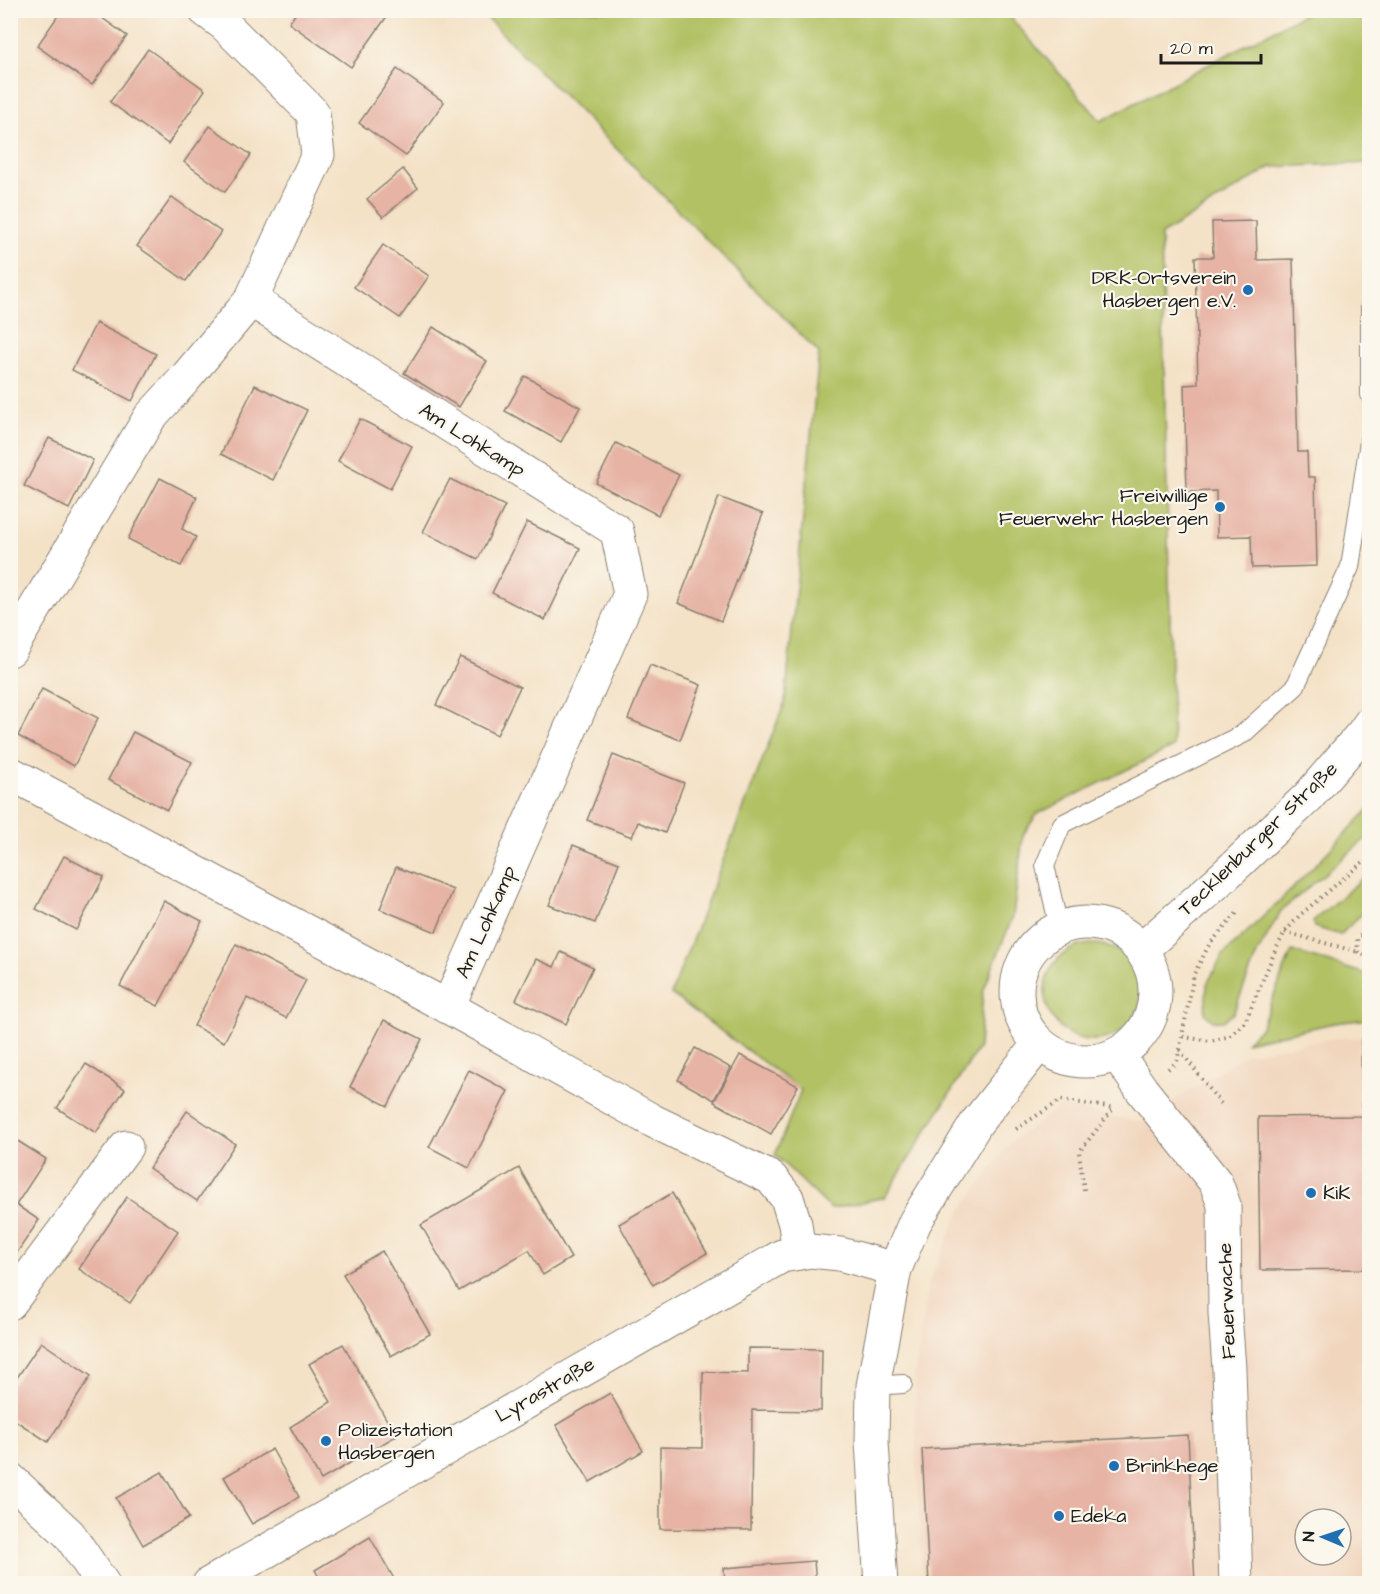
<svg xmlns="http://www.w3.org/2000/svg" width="1380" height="1594" font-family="'Architects Daughter',sans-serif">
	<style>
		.built { fill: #f1d5bd; fill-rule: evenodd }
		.green { fill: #b1c164; stroke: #666e40; stroke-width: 1.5 }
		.building { fill: #e6b3a4 }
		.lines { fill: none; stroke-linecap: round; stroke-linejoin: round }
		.service-casing { stroke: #887f72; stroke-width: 20 }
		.minor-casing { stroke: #887f72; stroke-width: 35 }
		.tertiary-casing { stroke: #887f72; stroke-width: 35 }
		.path { stroke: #887f72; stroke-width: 4; stroke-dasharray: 1.5 4.5; stroke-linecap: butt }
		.service { stroke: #fff; stroke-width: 18 }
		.minor { stroke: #fff; stroke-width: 33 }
		.tertiary { stroke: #fff; stroke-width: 33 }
		.poi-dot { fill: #1f6fb2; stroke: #fbf7ec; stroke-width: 2 }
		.labels { text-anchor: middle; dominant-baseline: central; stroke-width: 4.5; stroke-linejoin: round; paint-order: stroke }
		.poi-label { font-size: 20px; fill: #1c1c1c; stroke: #fbf7ec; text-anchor: start }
		.street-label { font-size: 20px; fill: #1c1c1c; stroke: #fbf7ec }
	</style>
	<rect width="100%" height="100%" fill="#fbf7ec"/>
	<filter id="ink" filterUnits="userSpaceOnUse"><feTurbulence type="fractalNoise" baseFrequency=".0167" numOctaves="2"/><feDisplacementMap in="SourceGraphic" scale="12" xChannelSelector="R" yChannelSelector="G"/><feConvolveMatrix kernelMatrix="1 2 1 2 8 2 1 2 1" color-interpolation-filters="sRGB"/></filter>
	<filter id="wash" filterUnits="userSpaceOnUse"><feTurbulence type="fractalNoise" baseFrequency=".008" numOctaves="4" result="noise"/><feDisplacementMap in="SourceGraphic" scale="24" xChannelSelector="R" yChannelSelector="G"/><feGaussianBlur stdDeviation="1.35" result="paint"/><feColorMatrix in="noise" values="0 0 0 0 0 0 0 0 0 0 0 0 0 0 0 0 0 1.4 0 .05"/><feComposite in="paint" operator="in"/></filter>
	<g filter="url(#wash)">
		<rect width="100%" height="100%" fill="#f4e2c7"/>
		<path class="built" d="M1369 1037V1583L923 1584 916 1450 915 1371 929 1281 959 1214 1011 1141 1060 1106 1141 1122 1246 1054 1335 1038ZM1305 1519H1341V1555H1305Z"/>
		<g class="green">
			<path d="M480 11H1005L1101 121 1310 11H1369V163L1271 167 1161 235 1173 747 1037 814 1023 835 1013 916 983 992 979 1047 885 1197 831 1209 775 1155 801 1090 671 994 785 702 819 353Z"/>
			<path d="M1369 809V836L1281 911 1257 954 1233 1014 1223 1021H1213L1205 1014 1207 984 1223 955 1289 892Z"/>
			<path d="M1369 873V907L1340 935 1314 927 1313 921Z"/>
			<circle cx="1093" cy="992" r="48"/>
			<path d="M1292 951 1369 975V1019L1334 1023 1246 1042 1261 1027Z"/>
		</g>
		<g id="blocks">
			<g class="building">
				<path d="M62 10H91L127 36 92 85 37 46Z"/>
				<path d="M298 10H388L390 12 351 67 289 23Z"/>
				<path d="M148 49 205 90 168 144 110 102Z"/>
				<path d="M397 69 444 102 406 156 359 123Z"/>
				<path d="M210 126 251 155 225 192 184 162Z"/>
				<path d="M403 169 418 188 383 217 367 199Z"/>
				<path d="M172 197 221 232 186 281 137 246Z"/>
				<path d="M1256 221 1257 260 1293 259 1298 452H1307L1308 477H1315L1317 566 1252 568 1251 536 1217 537 1216 491 1187 492 1184 385 1198 384 1195 257H1213L1212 222Z"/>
				<path d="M383 245 429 276 400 318 354 287Z"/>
				<path d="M96 323 156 354 132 401 72 370Z"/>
				<path d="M433 327 487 361 459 407 404 373Z"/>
				<path d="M525 376 580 407 561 442 505 411Z"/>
				<path d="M255 385 307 410 273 480 221 454Z"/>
				<path d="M360 419 412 446 390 489 338 461Z"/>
				<path d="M49 438 93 460 69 509 24 486Z"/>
				<path d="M616 443 679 475 658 515 596 483Z"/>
				<path d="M160 478 197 497 182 529 196 537 181 566 128 539Z"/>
				<path d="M450 479 505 506 478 559 423 532Z"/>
				<path d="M719 497 763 514 721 621 678 603Z"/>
				<path d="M527 522 580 548 545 620 492 593Z"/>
				<path d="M460 657 520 687 497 735 436 705Z"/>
				<path d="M650 665 701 685 680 740 628 719Z"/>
				<path d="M42 689 98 718 74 766 18 736Z"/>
				<path d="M133 732 192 762 167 810 108 780Z"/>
				<path d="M613 755 684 783 665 833 638 822 632 837 587 820Z"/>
				<path d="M573 845 619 863 595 923 549 905Z"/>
				<path d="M64 856 104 877 76 930 36 909Z"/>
				<path d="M396 867 453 890 436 932 380 909Z"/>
				<path d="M164 901 202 921 158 1006 120 986Z"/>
				<path d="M236 944 306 980 286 1018 247 998 224 1042 194 1026Z"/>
				<path d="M561 952 593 967 566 1024 516 1000 536 959 554 967Z"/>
				<path d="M384 1020 422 1039 388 1106 350 1087Z"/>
				<path d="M1370 1038V1269L1260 1270 1258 1117 1362 1116 1361 1039Z"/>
				<path d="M695 1048 731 1068 714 1100 678 1080Z"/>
				<path d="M740 1055 798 1086 771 1134 714 1102Z"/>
				<path d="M86 1064 125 1089 96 1133 57 1108Z"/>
				<path d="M469 1070 508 1091 469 1168 429 1147Z"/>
				<path d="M187 1111 235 1144 197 1201 149 1168Z"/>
				<path d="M10 1136 46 1159 16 1205 39 1220 10 1263Z"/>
				<path d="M519 1168 571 1258 543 1275 529 1250 459 1291 421 1225Z"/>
				<path d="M672 1193 707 1253 653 1285 619 1224Z"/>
				<path d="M127 1197 178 1231 130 1303 79 1269Z"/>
				<path d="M382 1251 430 1334 391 1356 343 1274Z"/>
				<path d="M41 1342 91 1376 48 1442 10 1417V1388Z"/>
				<path d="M343 1344 396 1436 321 1480 290 1427 331 1402 309 1364Z"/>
				<path d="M748 1348 822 1349 821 1411 752 1410 751 1530 660 1529V1447L702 1448 703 1372 748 1373Z"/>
				<path d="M610 1393 643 1451 590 1482 556 1425Z"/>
				<path d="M1188 1435 1195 1584H929L922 1449Z"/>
				<path d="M272 1449 299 1497 252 1524 224 1477Z"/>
				<path d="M162 1472 189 1518 143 1545 116 1498Z"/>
				<path d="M370 1537 397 1584H323L315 1570Z"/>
				<path d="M814 1561 816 1584H725L724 1568Z"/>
			</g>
		</g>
	</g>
	<g filter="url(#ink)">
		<use href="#blocks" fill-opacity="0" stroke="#887f72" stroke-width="1.5"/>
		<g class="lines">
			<g class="service-casing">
				<g id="service">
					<path d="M1370 306V395"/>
					<path d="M1059 928 1045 865 1062 824 1243 734 1295 687 1350 567 1370 435"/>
					<path d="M873 1386 903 1384"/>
				</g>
			</g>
			<g class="minor-casing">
				<g id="minor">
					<path d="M251 300 617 531 630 594 448 1007"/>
					<path d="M10 650 150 417 183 381 251 300 318 155 313 113 225 25 205 10"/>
					<path d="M10 773 448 1007 653 1121 771 1178 787 1198 795 1224 799 1253"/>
					<path d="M1117 1054 1142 1090 1216 1183 1224 1205 1225 1313 1229 1369 1236 1584"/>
					<path d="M10 1303 126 1147"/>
					<path d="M10 1479 69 1534 103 1584"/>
					<path d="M209 1584 782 1256 810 1251 840 1254 895 1269"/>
				</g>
			</g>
			<g class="tertiary-casing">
				<g id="tertiary">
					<circle cx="1086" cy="992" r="69"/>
					<path d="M1141 950 1221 879 1308 797 1363 733 1370 723"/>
					<path d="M881 1584 872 1442 873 1386 895 1269 915 1222 977 1122 1039 1044"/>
				</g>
			</g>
			<g class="path">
				<path d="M1370 927 1357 939 1358 952 1370 958"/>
				<path d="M1285 932 1358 952"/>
				<path d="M1183 1037 1211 1041 1230 1036 1245 1022 1275 951 1285 932 1300 915 1370 856"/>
				<path d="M1180 1050 1221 1104"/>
				<path d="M1168 1069 1177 1062 1194 974 1209 945 1237 913"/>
				<path d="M1016 1129 1061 1100 1114 1108"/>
				<path d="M1084 1190 1079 1152 1113 1109"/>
			</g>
			<use href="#service" class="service"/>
			<use href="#minor" class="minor"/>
			<use href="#tertiary" class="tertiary"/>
		</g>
	</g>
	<g class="poi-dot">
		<circle cx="1248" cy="290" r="6"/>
		<circle cx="1220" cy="507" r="6"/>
		<circle cx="1311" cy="1193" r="6"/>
		<circle cx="326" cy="1441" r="6"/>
		<circle cx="1114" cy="1466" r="6"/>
		<circle cx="1059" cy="1516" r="6"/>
	</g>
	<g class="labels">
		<g class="poi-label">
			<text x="1236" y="278" text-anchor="end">DRK-Ortsverein<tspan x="1236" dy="23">Hasbergen e.V.</tspan></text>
			<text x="1208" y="496" text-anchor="end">Freiwillige<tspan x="1208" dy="23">Feuerwehr Hasbergen</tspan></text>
			<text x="1323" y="1193">KiK</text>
			<text x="338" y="1430">Polizeistation<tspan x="338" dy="23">Hasbergen</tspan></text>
			<text x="1126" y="1466">Brinkhege</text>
			<text x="1071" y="1516">Edeka</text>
		</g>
		<g class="street-label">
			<text transform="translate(472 440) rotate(32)">Am Lohkamp</text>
			<text transform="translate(1258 839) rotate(-44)">Tecklenburger Straße</text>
			<text transform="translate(486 922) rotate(-66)">Am Lohkamp</text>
			<text transform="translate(1227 1301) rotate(-92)">Feuerwache</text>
			<text transform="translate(545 1390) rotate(-30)">Lyrastraße</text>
		</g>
	</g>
	<rect width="1380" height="1594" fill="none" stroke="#fbf7ec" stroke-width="36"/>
	<g transform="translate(1323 1537) rotate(272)"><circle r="28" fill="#fbf7ec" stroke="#a29f99" stroke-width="1.5"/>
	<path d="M0-4.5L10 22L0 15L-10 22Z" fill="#1f6fb2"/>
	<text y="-9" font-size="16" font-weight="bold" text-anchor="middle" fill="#1c1c1c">N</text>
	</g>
	<path d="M1161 54v9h100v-9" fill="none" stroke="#1c1c1c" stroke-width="3"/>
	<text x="1170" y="54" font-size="18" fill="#1c1c1c" stroke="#fbf7ec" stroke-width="4.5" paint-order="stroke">20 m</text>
</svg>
